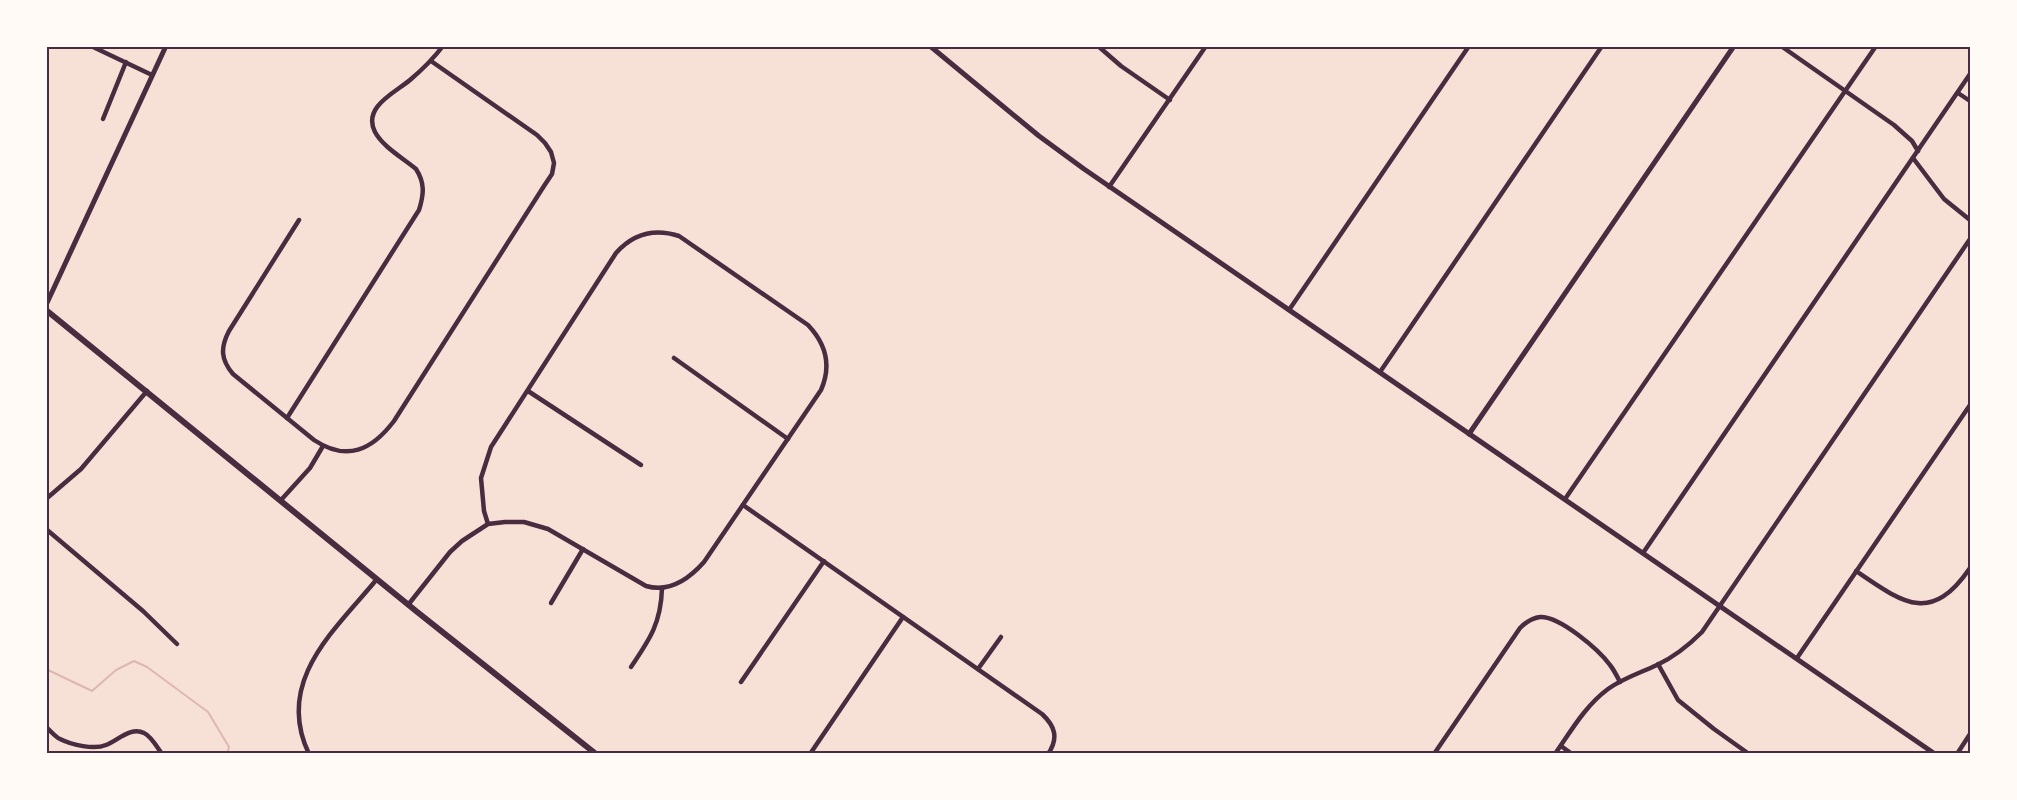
<svg xmlns="http://www.w3.org/2000/svg" width="2017" height="800" font-family="'Alegreya Sans',sans-serif">
	<style>
		.lines { fill: none; stroke-linecap: round; stroke-linejoin: round }
		.stream { stroke: #dcb8b0; stroke-width: 2 }
		.minor { stroke: #4a2c40; stroke-width: 4.5 }
		.tertiary { stroke: #4a2c40; stroke-width: 5 }
		.secondary { stroke: #4a2c40; stroke-width: 6 }
		.neatline { fill: none; stroke: #4a2c40; stroke-width: 2 }
	</style>
	<rect width="100%" height="100%" fill="#f7e1d7"/>
	<g class="lines">
		<path class="stream" d="M46 669 92 691 116 670 134 661 147 667 208 712 229 747 227 754"/>
		<g class="minor">
			<path d="M91 46 152 75"/>
			<path d="M1098 46 1121 66 1170 100"/>
			<path d="M1781 46 1894 125 1912 141 1918 151"/>
			<path d="M1958 93 1970 101"/>
			<path d="M103 119 126 62"/>
			<path d="M1913 158 1944 199 1970 220"/>
			<path d="M1109 187 1206 46"/>
			<path d="M299 220 229 331C220 348 221 360 233 374L314 440C347 462 372 450 394 421L544 186 552 174 554 163 551 152 545 143 537 135 431 61"/>
			<path d="M1289 310 1469 46"/>
			<path d="M674 358 788 439"/>
			<path d="M1380 372 1602 46"/>
			<path d="M528 391 641 465"/>
			<path d="M287 418 419 210C424 194 425 183 416 169 403 158 383 147 375 132 362 107 396 92 410 80 423 69 433 59 443 46"/>
			<path d="M46 499 81 469 147 391"/>
			<path d="M1565 499 1876 46"/>
			<path d="M281 500 310 468 323 446"/>
			<path d="M743 505 1042 714C1055 726 1059 738 1048 754"/>
			<path d="M46 529 143 611 177 644"/>
			<path d="M1643 553 1970 74"/>
			<path d="M1856 571C1903 603 1931 625 1970 568"/>
			<path d="M551 603 583 549"/>
			<path d="M408 605 450 552 462 541 488 524 505 522H524L548 529 646 586C670 593 689 579 704 562L821 390C832 365 826 344 808 325L679 236C654 228 633 234 616 253L491 447 481 478 484 511 488 524"/>
			<path d="M1797 658 1970 405"/>
			<path d="M1658 664 1678 700 1714 729 1749 754"/>
			<path d="M631 667C650 639 661 623 662 588"/>
			<path d="M978 669 1001 637"/>
			<path d="M741 682 824 561"/>
			<path d="M46 727C51 731 55 737 60 739 72 745 94 750 106 745 117 741 131 726 144 733 151 736 157 747 162 754"/>
			<path d="M1561 746 1572 754"/>
			<path d="M309 754C274 681 335 630 377 579"/>
			<path d="M810 754 903 617"/>
			<path d="M1434 754 1520 628C1526 622 1532 618 1540 617 1560 616 1599 650 1610 665 1614 670 1617 676 1620 682"/>
			<path d="M1555 754C1571 731 1585 706 1608 689 1623 678 1640 673 1657 665 1674 657 1689 645 1702 632L1970 239"/>
			<path d="M1957 754 1970 734"/>
		</g>
		<g class="tertiary">
			<path d="M930 46 1039 136 1084 169 1935 754"/>
			<path d="M46 305 166 46"/>
			<path d="M1469 434 1734 46"/>
		</g>
		<path class="secondary" d="M46 310 416 611 596 754"/>
	</g>
	<rect width="2017" height="800" fill="none" stroke="#fffaf5" stroke-width="96"/>
	<rect x="48" y="48" width="1921" height="704" class="neatline"/>
</svg>
